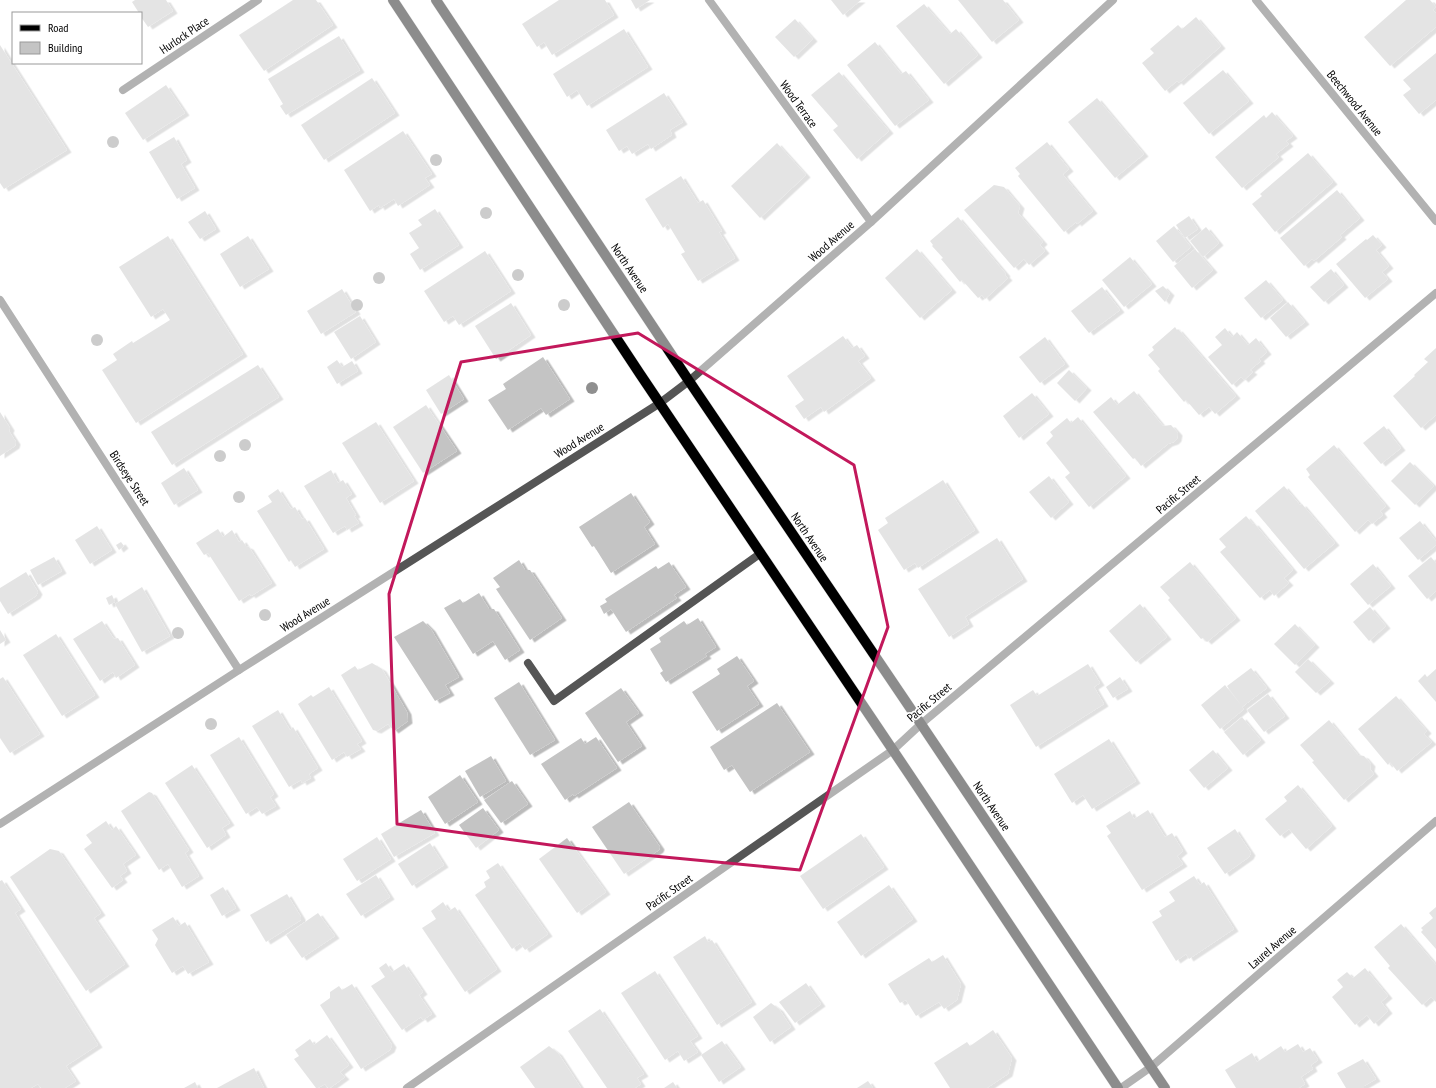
<svg xmlns="http://www.w3.org/2000/svg" width="1436" height="1088" font-family="'PT Sans Narrow',sans-serif">
	<style>
		.building { fill: #c4c4c4; filter: url(#shadow) }
		.lines { fill: none; stroke-linecap: round; stroke-linejoin: round }
		.primary-casing { stroke: #dbdbdb; stroke-width: 11 }
		.service { stroke: #555; stroke-width: 8 }
		.minor { stroke: #555; stroke-width: 8 }
		.tertiary { stroke: #555; stroke-width: 8 }
		.primary { stroke: #000; stroke-width: 10 }
		.tree { fill: #8f8f8f }
		.marked { fill: none; stroke: #c2185b; stroke-width: 3; stroke-linejoin: round }
		.labels { text-anchor: middle; dominant-baseline: central; stroke-width: 3.5; stroke-linejoin: round; paint-order: stroke }
		.street-label { font-size: 12px; fill: #000; stroke: #fff }
	</style>
	<defs>
		<filter id="shadow"><feDropShadow dx="4.5" dy="2.5" stdDeviation="0" flood-color="#0004"/></filter>
	</defs>
	<rect width="100%" height="100%" fill="#fff"/>
	<g class="building">
		<path d="M135 0H166L173 11 148 27 141 17V13H139L132 2Z"/>
		<path d="M293 0H316L333 25 264 71 239 35Z"/>
		<path d="M559 0H605L614 15 552 55 544 42 537 47 522 24Z"/>
		<path d="M631 0H650L636 9Z"/>
		<path d="M831 0H861L843 15Z"/>
		<path d="M958 0H1003L1019 20 992 42Z"/>
		<path d="M1406 0H1430L1436 7 1433 10 1436 13V27L1390 66 1364 37Z"/>
		<path d="M924 4 950 34 956 29 978 55 944 84 896 26Z"/>
		<path d="M1196 17 1221 46 1179 83 1177 81 1165 91 1142 63 1154 53 1150 49 1178 25 1182 29Z"/>
		<path d="M795 19 813 39 794 57 775 37Z"/>
		<path d="M624 29 648 67 587 106 577 90 567 97 553 74Z"/>
		<path d="M339 36 360 70 286 115 280 106 283 104 268 79Z"/>
		<path d="M875 42 901 74 906 71 929 100 895 126 847 65Z"/>
		<path d="M0 45 67 150 4 189 0 183Z"/>
		<path d="M1436 53V100L1419 114 1403 95 1411 89 1403 80Z"/>
		<path d="M1223 70 1249 101 1209 134 1183 103Z"/>
		<path d="M839 72 889 131 857 159 833 130 838 126 811 95Z"/>
		<path d="M372 78 395 113 324 160 301 125Z"/>
		<path d="M166 85 185 113 143 140 125 113Z"/>
		<path d="M664 93 683 122 670 130 672 135 651 149 648 144 632 154 627 146 619 151 606 130Z"/>
		<path d="M1097 98 1144 154 1115 178 1068 122Z"/>
		<path d="M1272 112 1293 136 1286 141 1289 144 1276 154 1279 157 1242 188 1215 157 1264 115 1266 118Z"/>
		<path d="M403 131 432 174 425 178 430 185 398 206 394 199 380 208 379 205 370 211 344 170Z"/>
		<path d="M174 137 187 160 181 164 195 188 177 199 149 152Z"/>
		<path d="M1047 142 1069 169 1063 174 1064 176 1093 211 1077 224 1076 222 1064 232 1018 176 1020 174 1015 168Z"/>
		<path d="M777 143 806 175 760 218 731 186Z"/>
		<path d="M1308 153 1333 182 1275 232 1252 204 1262 196 1260 194Z"/>
		<path d="M681 176 698 203 703 200 722 231 719 232 735 258 698 281 681 254 685 252 668 224 663 228 645 199Z"/>
		<path d="M994 185 1004 187 1020 206 1018 213 1043 242 1040 245 1045 251 1029 265 1024 259 1014 268 964 210Z"/>
		<path d="M1337 190 1360 218 1340 235 1342 237 1314 261 1312 259 1304 266 1280 238Z"/>
		<path d="M435 209 459 245 420 270 410 254 419 248 409 233 422 225 418 220Z"/>
		<path d="M205 211 216 229 200 239 188 222Z"/>
		<path d="M1189 216 1198 229 1185 238 1176 225Z"/>
		<path d="M958 217 1006 274 1005 275 1008 278 985 299 982 295 978 298 962 280 960 282 941 259 943 258 932 246 933 245 930 241Z"/>
		<path d="M1174 226 1191 247 1173 262 1156 241Z"/>
		<path d="M1206 227 1219 243 1203 257 1190 241Z"/>
		<path d="M1373 235 1382 245 1376 250 1389 266 1382 272 1388 279 1365 298 1336 264 1366 239 1367 240Z"/>
		<path d="M168 236 243 354 136 423 102 370 117 360 113 354 132 341 133 343 170 320 163 309 151 317 119 267Z"/>
		<path d="M248 236 269 269 240 287 220 254Z"/>
		<path d="M917 249 952 290 920 318 885 278Z"/>
		<path d="M1195 249 1213 270 1192 288 1174 266Z"/>
		<path d="M485 251 511 291 459 325 453 316 444 322 424 291Z"/>
		<path d="M1130 257 1152 284 1124 307 1102 280Z"/>
		<path d="M1331 269 1344 285 1324 302 1310 287Z"/>
		<path d="M1266 280 1283 300 1261 318 1244 298Z"/>
		<path d="M1163 286 1170 293 1165 302 1155 291Z"/>
		<path d="M1102 287 1120 310 1089 333 1071 311Z"/>
		<path d="M342 289 356 312 321 334 307 311Z"/>
		<path d="M1288 302 1305 322 1286 337 1270 318Z"/>
		<path d="M511 303 531 335 496 359 475 326Z"/>
		<path d="M360 316 376 342 351 359 334 332Z"/>
		<path d="M1175 327 1177 330 1178 329 1236 396 1215 414 1209 407 1199 415 1186 400 1184 402 1158 371 1160 369 1148 355 1154 350 1152 347Z"/>
		<path d="M1225 328 1232 337 1237 332 1248 345 1256 338 1267 352 1259 359 1261 361 1250 370 1253 372 1244 380 1241 377 1232 385 1208 357 1222 345 1215 337Z"/>
		<path d="M843 336 852 348 857 345 865 356 858 361 871 378 824 412 821 407 804 419 795 406 804 400 787 376Z"/>
		<path d="M1045 337 1065 364 1040 383 1019 357Z"/>
		<path d="M1436 348V415L1421 428 1393 396 1415 376 1414 375 1428 362 1424 359Z"/>
		<path d="M543 357 570 399 546 415 541 408 508 430 488 400 506 389 503 384Z"/>
		<path d="M337 360 342 367 352 361 358 371 337 384 327 367Z"/>
		<path d="M258 365 279 397 172 465 151 432Z"/>
		<path d="M1069 370 1087 388 1075 401 1057 383Z"/>
		<path d="M449 375 464 399 441 414 426 390Z"/>
		<path d="M1134 391 1163 426 1171 425 1178 433 1177 439 1174 442 1168 444 1141 466 1135 458 1133 459 1093 412 1111 397 1117 405Z"/>
		<path d="M1032 393 1049 414 1019 438 1003 416Z"/>
		<path d="M426 405 457 451 423 473 393 427Z"/>
		<path d="M0 412 10 428 9 431 16 442 15 446 0 456Z"/>
		<path d="M1078 417 1126 476 1089 507 1065 477 1070 473 1046 443 1053 436 1050 432 1067 418 1071 423Z"/>
		<path d="M376 422 414 481 380 503 342 443Z"/>
		<path d="M1384 426 1401 448 1381 464 1363 443Z"/>
		<path d="M1334 445 1386 506 1380 511 1383 515 1372 524 1368 520 1355 532 1308 477 1310 475 1306 469Z"/>
		<path d="M1410 462 1434 486 1415 505 1391 481Z"/>
		<path d="M184 468 198 490 174 505 161 483Z"/>
		<path d="M331 470 338 483 343 480 352 494 346 498 356 515 354 516 359 523 347 530 345 526 333 533 304 486Z"/>
		<path d="M1049 476 1069 502 1051 518 1029 492Z"/>
		<path d="M943 480 975 530 918 568 915 563 904 570 878 530 888 523 885 518Z"/>
		<path d="M1284 486 1300 505 1302 504 1335 543 1304 569 1255 511Z"/>
		<path d="M278 489 291 509 295 507 302 519 305 518 324 549 295 567 291 560 289 562 257 511 272 502 268 496Z"/>
		<path d="M631 493 650 522 644 527 655 544 611 573 594 546 592 547 579 527Z"/>
		<path d="M1246 516 1253 524 1254 523 1293 570 1284 578 1289 583 1274 596 1270 590 1260 598 1220 552 1226 547 1219 539Z"/>
		<path d="M1420 521 1436 541V545L1418 560 1399 538Z"/>
		<path d="M97 526 112 550 90 564 75 540Z"/>
		<path d="M218 529 223 537 232 530 239 542 242 540 246 546 249 547 272 583 251 596 250 594 239 601 208 553 204 555 196 543Z"/>
		<path d="M997 538 1023 579 965 617 969 624 949 637 918 589Z"/>
		<path d="M121 542 124 546 119 550 116 545Z"/>
		<path d="M54 557 62 571 38 585 30 570Z"/>
		<path d="M1431 557 1436 563V591L1427 599 1408 576Z"/>
		<path d="M519 560 525 570H530L562 618 530 640 496 589 500 587 493 578Z"/>
		<path d="M669 562 686 587 674 595 677 598 626 632 611 609 604 614 600 606 607 602 605 599 656 566 658 569Z"/>
		<path d="M1190 562 1236 618 1207 642 1203 638 1201 639 1168 600 1170 598 1160 587Z"/>
		<path d="M1373 564 1391 586 1368 605 1350 584Z"/>
		<path d="M26 572 38 592 36 596 8 614 0 601V588Z"/>
		<path d="M142 587 170 636 142 652 115 604Z"/>
		<path d="M479 593 489 609H494L520 650 505 660 493 641 473 654 444 608 460 599 463 603Z"/>
		<path d="M112 595 115 602 109 605 106 598Z"/>
		<path d="M1140 604 1167 637 1136 662 1109 631Z"/>
		<path d="M1370 607 1386 626 1369 641 1353 622Z"/>
		<path d="M698 618 716 647 705 654 707 656 666 682 660 673 663 671 650 649 661 642 659 638 684 621 687 625Z"/>
		<path d="M102 621 114 639 118 638 135 665 116 678 113 672 100 681 73 639Z"/>
		<path d="M423 621 431 629 459 677 445 685 450 693 435 701 394 637Z"/>
		<path d="M1295 624 1315 645 1295 665 1274 644Z"/>
		<path d="M0 630 6 640 0 644Z"/>
		<path d="M56 634 95 695 62 716 23 655Z"/>
		<path d="M737 656 754 681 747 686 759 704 717 731 692 692 720 674 717 669Z"/>
		<path d="M1308 659 1330 681 1316 693 1295 672Z"/>
		<path d="M372 663 382 669 407 712 408 721 394 731 388 724 377 731 373 730 341 675 355 666 358 670Z"/>
		<path d="M1088 664 1100 683 1094 687 1104 704 1036 747 1010 705 1033 690 1037 696Z"/>
		<path d="M1251 668 1267 688 1242 707 1244 709 1220 729 1201 705 1225 685 1241 705 1227 686Z"/>
		<path d="M1436 669V702L1418 681 1425 674 1427 677Z"/>
		<path d="M3 677 40 734 10 753 0 738V679Z"/>
		<path d="M1120 677 1128 689 1113 698 1106 687Z"/>
		<path d="M519 682 555 740 530 755 494 698Z"/>
		<path d="M329 687 362 741 357 744 361 749 347 757 344 752 332 760 298 704 311 695 313 697Z"/>
		<path d="M621 688 639 713 626 722 642 746 618 762 585 713Z"/>
		<path d="M1268 694 1285 716 1264 732 1247 710Z"/>
		<path d="M1396 696 1427 731 1424 734 1432 742 1397 771 1390 762 1388 765 1358 729Z"/>
		<path d="M777 703 810 752 750 792 732 765 724 770 710 747Z"/>
		<path d="M278 710 290 730 293 727 318 768 309 774 311 778 302 783 301 780 289 787 252 726Z"/>
		<path d="M1242 717 1261 740 1243 755 1224 732Z"/>
		<path d="M1329 720 1358 755 1364 756 1371 764 1370 769 1374 774 1344 800 1312 762 1314 761 1300 745Z"/>
		<path d="M239 737 274 794 270 797 276 806 262 814 257 807 246 814 210 755Z"/>
		<path d="M596 737 617 768 574 796 573 794 565 800 541 764 581 738 585 744Z"/>
		<path d="M1109 739 1136 781 1092 809 1083 795 1072 803 1054 774Z"/>
		<path d="M1213 750 1228 768 1204 788 1189 770Z"/>
		<path d="M491 756 506 781 480 797 465 771Z"/>
		<path d="M192 765 230 823 222 828 226 835 207 848 165 783Z"/>
		<path d="M460 775 478 802 445 824 428 797Z"/>
		<path d="M512 781 528 804 501 823 484 800Z"/>
		<path d="M1298 785 1332 826 1306 849 1289 829 1280 836 1265 819 1287 801 1284 797Z"/>
		<path d="M149 792 152 793 189 850 185 853 199 876 182 887 168 864 159 870 121 811Z"/>
		<path d="M629 802 660 847 659 850 624 874 592 827Z"/>
		<path d="M483 808 499 830 476 848 459 825Z"/>
		<path d="M421 810 435 833 394 857 381 834Z"/>
		<path d="M1148 810 1165 837 1172 833 1183 851 1177 856 1183 864 1142 890 1107 836 1111 833 1106 826 1130 811 1134 819Z"/>
		<path d="M106 821 112 830 116 826 136 855 123 864 127 871 120 876 123 880 112 888 84 849 92 843 86 835Z"/>
		<path d="M1235 829 1251 853 1249 857 1225 874 1207 848Z"/>
		<path d="M861 834 884 867 823 909 800 876Z"/>
		<path d="M377 837 391 859 357 881 343 859Z"/>
		<path d="M567 838 606 892 577 913 539 859Z"/>
		<path d="M430 843 444 865 412 886 398 864Z"/>
		<path d="M50 849 59 851 101 913 94 918 125 964 86 991 10 877Z"/>
		<path d="M498 863 548 934 525 950 520 943 512 949 475 895 486 887 484 882 490 878 486 871Z"/>
		<path d="M376 875 390 897 361 916 346 894Z"/>
		<path d="M1194 876 1200 885 1204 882 1234 929 1189 959 1186 954 1176 961 1152 922 1162 916 1159 911 1175 901 1169 892Z"/>
		<path d="M2 880 21 909 15 913 98 1045 66 1066 76 1081 65 1088H41L38 1084 31 1088H0V881Z"/>
		<path d="M889 885 913 919 861 956 837 922Z"/>
		<path d="M223 887 236 908 222 916 210 895Z"/>
		<path d="M287 894 301 917V920L266 942 250 915Z"/>
		<path d="M443 902 449 911 455 907 497 969 465 992 422 928 436 919 431 911Z"/>
		<path d="M1436 907V949L1421 932 1423 930 1421 928 1433 918 1429 913Z"/>
		<path d="M318 913 335 936 302 958 286 935Z"/>
		<path d="M173 917 179 926 185 922 209 962 188 974 183 966 172 973 155 945 158 939 152 930Z"/>
		<path d="M1401 924 1436 965V1002L1431 997 1422 1005 1388 968 1390 966 1374 947Z"/>
		<path d="M705 936 708 942 712 940 752 1002 717 1025 673 957Z"/>
		<path d="M943 955 961 984 957 1000 944 1009 939 1002 916 1016 906 1000 900 1003 888 984 929 958 932 962Z"/>
		<path d="M386 963 392 972 404 964 423 992 419 995 432 1014 423 1020 421 1017 402 1030 371 986 385 977 379 968Z"/>
		<path d="M1365 968 1388 996 1381 1002 1388 1011 1374 1024 1367 1015 1355 1025 1332 997 1343 987 1337 980 1347 972 1353 978Z"/>
		<path d="M655 971 698 1036 690 1041 698 1052 684 1061 678 1051 665 1060 621 993Z"/>
		<path d="M806 983 821 1004 795 1023 779 1002Z"/>
		<path d="M352 984 392 1045 390 1050 361 1069 320 1005 330 998V992L339 986 342 990Z"/>
		<path d="M771 1003 779 1009 791 1027 770 1042 753 1017Z"/>
		<path d="M600 1009 644 1074 637 1078 641 1084 635 1088H607L568 1031Z"/>
		<path d="M993 1030 1012 1058 1008 1074 987 1088H950L934 1063 967 1042 970 1046Z"/>
		<path d="M327 1035 349 1065 340 1072 345 1077 330 1088H328L325 1084 318 1088H316L294 1059 299 1056 295 1050 310 1039 314 1045Z"/>
		<path d="M722 1041 741 1067 719 1082 701 1055Z"/>
		<path d="M1298 1044 1303 1052 1310 1048 1318 1060 1311 1065 1313 1069 1301 1077 1305 1084 1299 1088H1236L1225 1070 1252 1053 1257 1062 1281 1046 1285 1052Z"/>
		<path d="M549 1046 558 1053 581 1088H535L520 1067Z"/>
		<path d="M1363 1059 1376 1079 1364 1086V1088H1346L1337 1073Z"/>
		<path d="M254 1068 264 1088H217Z"/>
		<path d="M868 1081 873 1088H857Z"/>
		<path d="M195 1082 198 1088H184Z"/>
		<path d="M673 1082 677 1088H664Z"/>
	</g>
	<g class="lines">
		<g class="primary-casing">
			<g id="primary">
				<path d="M393 0 640 374 909 774 1118 1088"/>
				<path d="M436 0 689 381 921 724 1165 1088"/>
			</g>
		</g>
		<path class="service" d="M528 663 554 701 761 553"/>
		<g class="minor">
			<path d="M709 0 871 222"/>
			<path d="M1256 0 1436 221"/>
			<path d="M123 90 258 0"/>
			<path d="M0 300 239 670"/>
			<path d="M407 1088 893 750 921 724 1436 293"/>
			<path d="M1121 1088 1151 1067 1436 821"/>
		</g>
		<path class="tertiary" d="M0 824 239 670 660 403 689 381 871 222 1113 0"/>
		<use href="#primary" class="primary"/>
	</g>
	<g class="tree">
		<circle cx="113" cy="142" r="6"/>
		<circle cx="436" cy="160" r="6"/>
		<circle cx="486" cy="213" r="6"/>
		<circle cx="518" cy="275" r="6"/>
		<circle cx="379" cy="278" r="6"/>
		<circle cx="357" cy="305" r="6"/>
		<circle cx="564" cy="305" r="6"/>
		<circle cx="97" cy="340" r="6"/>
		<circle cx="592" cy="388" r="6"/>
		<circle cx="245" cy="445" r="6"/>
		<circle cx="220" cy="456" r="6"/>
		<circle cx="239" cy="497" r="6"/>
		<circle cx="265" cy="615" r="6"/>
		<circle cx="178" cy="633" r="6"/>
		<circle cx="211" cy="724" r="6"/>
	</g>
	<path d="M0 0H1436V1088H0ZM638 333 854 465 888 627 800 870 580 849 397 824 389 594 461 362Z" fill="#fff" fill-opacity=".55" fill-rule="evenodd"/>
	<path class="marked" d="M638 333 854 465 888 627 800 870 580 849 397 824 389 594 461 362Z"/>
	<g class="labels">
		<g class="street-label">
			<text transform="translate(184 35) rotate(-34)">Hurlock Place</text>
			<text transform="translate(1355 103) rotate(51)">Beechwood Avenue</text>
			<text transform="translate(799 104) rotate(54)">Wood Terrace</text>
			<text transform="translate(831 241) rotate(-41)">Wood Avenue</text>
			<text transform="translate(630 268) rotate(56)">North Avenue</text>
			<text transform="translate(579 440) rotate(-32)">Wood Avenue</text>
			<text transform="translate(130 478) rotate(57)">Birdseye Street</text>
			<text transform="translate(1178 494) rotate(-40)">Pacific Street</text>
			<text transform="translate(810 537) rotate(56)">North Avenue</text>
			<text transform="translate(305 614) rotate(-32)">Wood Avenue</text>
			<text transform="translate(929 702) rotate(-40)">Pacific Street</text>
			<text transform="translate(992 806) rotate(56)">North Avenue</text>
			<text transform="translate(669 892) rotate(-35)">Pacific Street</text>
			<text transform="translate(1272 947) rotate(-41)">Laurel Avenue</text>
		</g>
	</g>
	<rect x="12" y="12" width="130" height="52" fill="#ffffff" stroke="#999999"/>
	<rect x="20" y="25" width="20" height="6" fill="#000000" stroke="#999999"/>
	<text x="48" y="32" font-size="12" fill="#000000">Road</text>
	<rect x="20" y="42" width="20" height="12" fill="#c4c4c4" stroke="#999999"/>
	<text x="48" y="52" font-size="12" fill="#000000">Building</text>
</svg>
